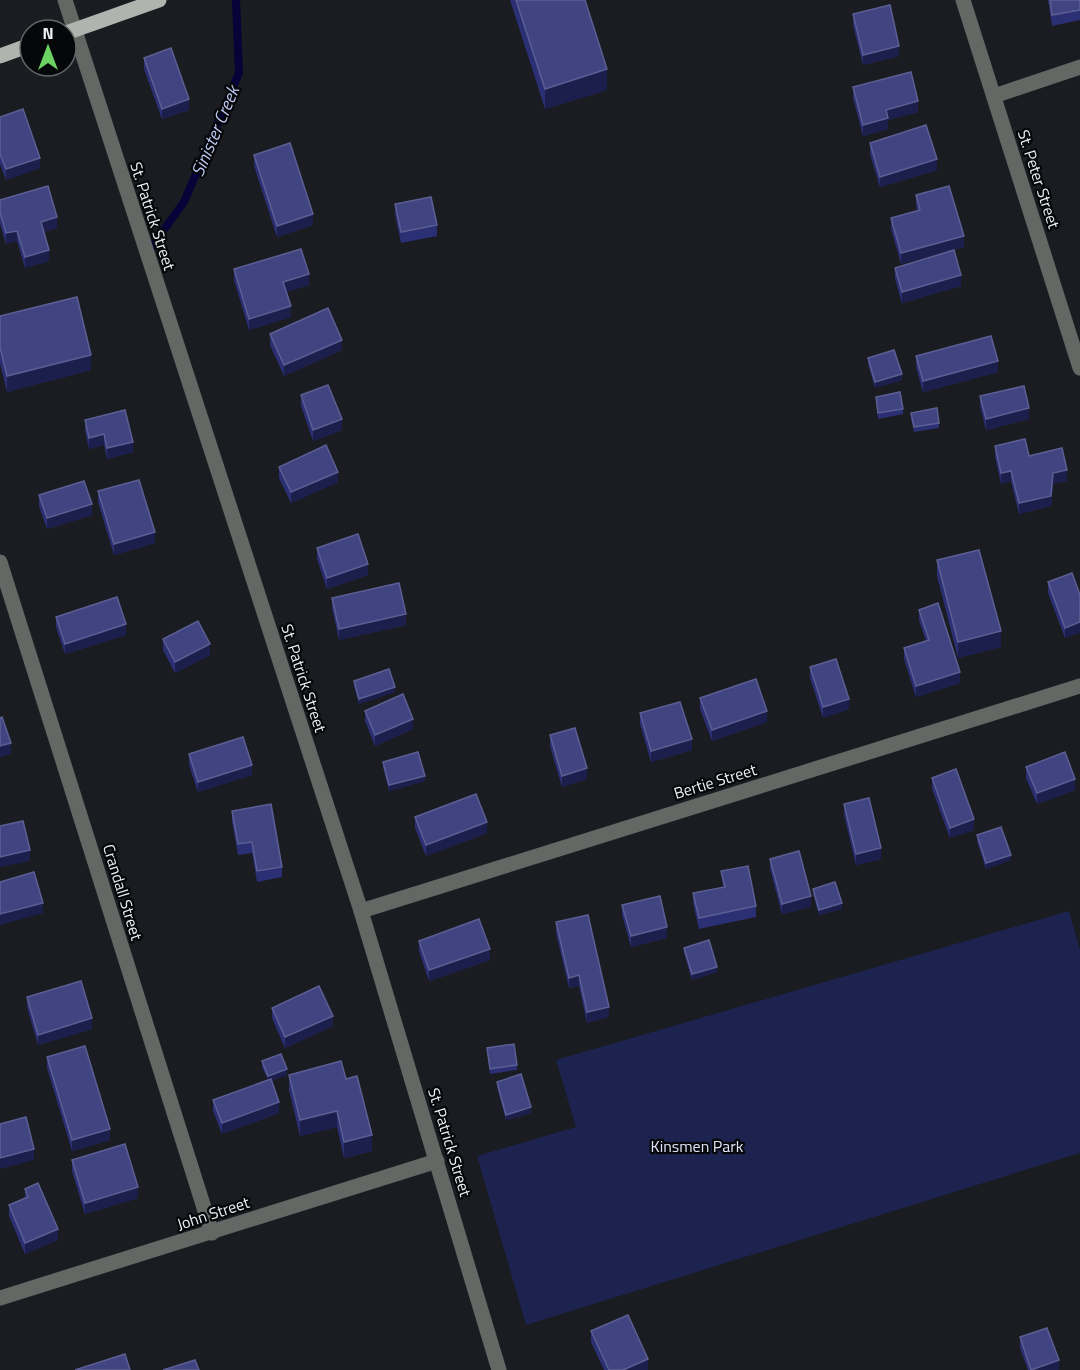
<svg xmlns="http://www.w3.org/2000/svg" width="1080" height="1370" font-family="'Titillium Web',sans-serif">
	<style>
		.green { fill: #1c234e }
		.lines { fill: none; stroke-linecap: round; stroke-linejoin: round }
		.stream { stroke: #070238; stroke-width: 8 }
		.minor { stroke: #656765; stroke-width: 15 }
		.major { stroke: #b0b4af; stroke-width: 15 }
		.wall { fill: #2b2f73 }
		.shaded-wall { fill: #1c1f4c }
		.building { fill: #404481; stroke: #5b5f93; stroke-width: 1.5 }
		.labels { text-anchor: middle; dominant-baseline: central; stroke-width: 4.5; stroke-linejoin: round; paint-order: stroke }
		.street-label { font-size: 16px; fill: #eff0f4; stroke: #060709 }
		.park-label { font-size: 16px; fill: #dee4fa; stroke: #060709 }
		.water-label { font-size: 18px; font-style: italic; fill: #bcc7f2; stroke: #060709 }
	</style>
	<rect width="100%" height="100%" fill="#1b1c21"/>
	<path class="green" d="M1069 911 1080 950V1153L526 1325 477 1156 576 1127 556 1060Z"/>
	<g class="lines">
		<path class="stream" d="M150 249 184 202 239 73 236 0"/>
		<g class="minor">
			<path d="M65 0 361 911 499 1370"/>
			<path d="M963 0 1080 368"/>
			<path d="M994 96 1080 67"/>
			<path d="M0 562 212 1233"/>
			<path d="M361 911 1080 686"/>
			<path d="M0 1298 437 1161"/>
		</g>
		<g class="major">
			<path d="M66 33 159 0"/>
			<path d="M0 56 30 45"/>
		</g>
	</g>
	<g class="wall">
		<path d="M510 0H585L607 90 545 109Z"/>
		<path d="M1048 0H1080V20L1052 26Z"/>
		<path d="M853 14 899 56 863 65 853 25Z"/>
		<path d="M144 58 189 110 162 119 144 69Z"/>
		<path d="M853 87 918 112 888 120V129L863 136 853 98Z"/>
		<path d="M0 117 40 168 6 180 0 164Z"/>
		<path d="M870 143 937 170 880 187 870 154Z"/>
		<path d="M254 155 313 225 277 237 254 166Z"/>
		<path d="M916 195 964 247 901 264 891 229V218L917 211 916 206Z"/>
		<path d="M0 200 57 228 43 232 49 261 25 268 17 241 6 244 0 224Z"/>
		<path d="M395 204 437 225V236L401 243 395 215Z"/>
		<path d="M895 268 961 286 902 303 895 279Z"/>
		<path d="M234 269 309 285 286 292 291 317 249 330 234 280Z"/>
		<path d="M0 316 91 370 7 392 0 363Z"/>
		<path d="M270 334 342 350 284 376 270 345Z"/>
		<path d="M916 356 998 372 923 392 916 367Z"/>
		<path d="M868 358 902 380 875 388 868 364Z"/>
		<path d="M301 395 342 430 313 441 301 406Z"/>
		<path d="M980 396 1029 419 986 430 980 406Z"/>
		<path d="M876 397 903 409V414L878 419Z"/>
		<path d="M911 413 939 423V428L914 432 911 418Z"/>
		<path d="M85 420 133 452 107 459 104 445 89 449 85 431Z"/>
		<path d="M995 446 1029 456 1067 481 1053 484 1051 506 1019 514 1011 481 1001 484 995 457Z"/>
		<path d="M279 467 338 482 291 503 279 478Z"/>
		<path d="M98 491 155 543 114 555 98 502Z"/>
		<path d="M39 495 92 515 47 529 39 506Z"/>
		<path d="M317 548 368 575 327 589 317 559Z"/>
		<path d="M937 560 1001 647 958 658 937 576Z"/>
		<path d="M1072 573 1065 638 1048 593V582Z"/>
		<path d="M332 598 406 625 339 640 332 608Z"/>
		<path d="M919 610 960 683 916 697 904 659V648L926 641 919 620Z"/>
		<path d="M56 617 126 635 65 654 56 627Z"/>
		<path d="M163 639 210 655 175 673 163 650Z"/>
		<path d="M810 667 849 709 823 718 810 678Z"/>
		<path d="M354 681 395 692 359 704 354 686Z"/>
		<path d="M700 698 767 722 712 741 700 709Z"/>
		<path d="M365 711 413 729 375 746 365 721Z"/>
		<path d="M640 713 692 750 651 762 640 724Z"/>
		<path d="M550 735 587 779 562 787 550 746Z"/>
		<path d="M189 754 252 775 198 792 189 765Z"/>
		<path d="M383 762 425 781 389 791 383 767Z"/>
		<path d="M1026 767 1075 790 1037 804 1026 778Z"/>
		<path d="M932 778 974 830 950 838 932 789Z"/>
		<path d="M844 804 881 859 856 865 844 815Z"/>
		<path d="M232 811 282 867V877L257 882 252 853 238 855 232 822Z"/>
		<path d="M415 817 487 833 426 856 415 828Z"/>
		<path d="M977 835 1011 860 986 869 977 841Z"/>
		<path d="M770 859 811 907 782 914 770 869Z"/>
		<path d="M721 871 756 906V917L699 929 693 903V893L723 887Z"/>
		<path d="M813 889 842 909 819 915 813 894Z"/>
		<path d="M622 905 667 938 631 947 622 915Z"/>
		<path d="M556 922 609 1017 587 1023 579 986 569 988 556 933Z"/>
		<path d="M419 941 490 960 429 981 419 951Z"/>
		<path d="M684 948 717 972 692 980 684 953Z"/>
		<path d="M27 997 92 1029 38 1045 27 1007Z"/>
		<path d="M272 1008 333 1026 285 1048 272 1018Z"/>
		<path d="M487 1048 517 1065V1070L490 1074Z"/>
		<path d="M47 1057 110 1140 72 1151 47 1068Z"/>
		<path d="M262 1061 287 1075 272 1080 279 1113 222 1134 213 1111V1100L268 1080 262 1067Z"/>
		<path d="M289 1075 346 1079 372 1151 344 1158 337 1127 300 1136 289 1090Z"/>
		<path d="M497 1082 531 1113 506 1120 497 1087Z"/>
		<path d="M72 1160 138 1198 85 1214 72 1171Z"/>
		<path d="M25 1189 58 1240 25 1254 9 1216V1205L25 1198Z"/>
		<path d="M591 1331 648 1370H604L591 1342Z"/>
		<path d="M1020 1337 1059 1370H1028L1020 1348Z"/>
	</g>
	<g class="shaded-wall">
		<path d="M899 46V56L863 65V55Z"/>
		<path d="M607 69V90L545 109V89Z"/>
		<path d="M189 99V110L162 119V109Z"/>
		<path d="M918 101V112L888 120V129L863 136V125L886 110Z"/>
		<path d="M40 158V168L6 180V169Z"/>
		<path d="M937 159V170L880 187V177Z"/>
		<path d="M313 214V225L277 237V226Z"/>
		<path d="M57 217V228L41 232V222Z"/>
		<path d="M17 231V241L6 244V233Z"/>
		<path d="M964 236V247L901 264V253Z"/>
		<path d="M49 250V261L25 268V257Z"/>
		<path d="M309 274V285L283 293V282Z"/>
		<path d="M961 275V286L902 303V292Z"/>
		<path d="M291 306V317L249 330V319Z"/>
		<path d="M342 340V350L284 376V365Z"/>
		<path d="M91 355V370L7 392V376Z"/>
		<path d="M998 361V372L923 392V381Z"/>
		<path d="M902 374V380L875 388V382Z"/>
		<path d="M1029 408V419L986 430V419Z"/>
		<path d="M342 419V430L313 441V430Z"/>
		<path d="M104 434V445L89 449V438Z"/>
		<path d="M133 442V452L107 459V448Z"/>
		<path d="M1067 470V481L1053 484 1051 506 1019 514V503L1053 473Z"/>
		<path d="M1011 471V481L1001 484V473Z"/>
		<path d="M338 472V482L291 503V492Z"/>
		<path d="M92 504V515L47 529V518Z"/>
		<path d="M155 532V543L114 555V544Z"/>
		<path d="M368 564V575L327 589V578Z"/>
		<path d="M406 614V625L339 640V629Z"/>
		<path d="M1080 622V633L1065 638V628Z"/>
		<path d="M126 624V635L65 654V644Z"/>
		<path d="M1001 631V647L958 658V642Z"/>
		<path d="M210 644V655L175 673V662Z"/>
		<path d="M960 672V683L916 697V686Z"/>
		<path d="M395 687V692L359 704V699Z"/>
		<path d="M849 699V709L823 718V707Z"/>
		<path d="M767 711V722L712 741V730Z"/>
		<path d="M413 719V729L375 746V735Z"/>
		<path d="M692 739V750L651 762V751Z"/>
		<path d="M11 743V754L0 757V746Z"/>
		<path d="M252 765V775L198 792V782Z"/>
		<path d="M587 768V779L562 787V776Z"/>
		<path d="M425 776V781L389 791V785Z"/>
		<path d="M1075 779V790L1037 804V793Z"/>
		<path d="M974 819V830L950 838V828Z"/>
		<path d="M487 822V833L426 856V845Z"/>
		<path d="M881 848V859L856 865V854Z"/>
		<path d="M30 850V861L0 867V857Z"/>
		<path d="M1011 855V860L986 869V863Z"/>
		<path d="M811 896V907L782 914V904Z"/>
		<path d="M43 903V913L0 925V914Z"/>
		<path d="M842 903V909L819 915V910Z"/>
		<path d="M667 927V938L631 947V936Z"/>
		<path d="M490 949V960L429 981V970Z"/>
		<path d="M717 967V972L692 980V974Z"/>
		<path d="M579 975V986L569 988V978Z"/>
		<path d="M609 1007V1017L587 1023V1012Z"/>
		<path d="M333 1016V1026L285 1048V1037Z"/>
		<path d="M92 1018V1029L38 1045V1035Z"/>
		<path d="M287 1069V1075L268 1082V1076Z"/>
		<path d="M279 1102V1113L222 1134V1123Z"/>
		<path d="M531 1107V1113L506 1120V1115Z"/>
		<path d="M337 1111V1127L300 1136V1120Z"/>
		<path d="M110 1129V1140L72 1151V1140Z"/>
		<path d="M372 1135V1151L344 1158V1142Z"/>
		<path d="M34 1149V1160L0 1169V1158Z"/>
		<path d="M138 1187V1198L85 1214V1203Z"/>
		<path d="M58 1229V1240L25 1254V1243Z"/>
		<path d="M648 1359V1370H623Z"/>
		<path d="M1059 1360V1370H1031Z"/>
	</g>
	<g class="building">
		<path d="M516 0H585L607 69 545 89Z"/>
		<path d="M1050 0H1080V10L1052 15Z"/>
		<path d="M890 5 899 46 863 55 853 14Z"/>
		<path d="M171 48 189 99 162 109 144 58Z"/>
		<path d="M911 72 918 101 886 110 888 118 863 125 853 87Z"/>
		<path d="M23 109 40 158 6 169 0 154V117Z"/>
		<path d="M926 125 937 159 880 177 870 143Z"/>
		<path d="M290 143 313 214 277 226 254 155Z"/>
		<path d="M48 186 57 217 41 222 49 250 25 257 17 231 6 233 0 213V200Z"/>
		<path d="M949 186 964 236 901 253 891 218 920 210 916 195Z"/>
		<path d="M431 197 437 225 401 232 395 204Z"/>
		<path d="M301 249 309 274 283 282 291 306 249 319 234 269Z"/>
		<path d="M954 250 961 275 902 292 895 268Z"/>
		<path d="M77 297 91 355 7 376 0 347V316Z"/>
		<path d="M328 308 342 340 284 365 270 334Z"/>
		<path d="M991 336 998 361 923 381 916 356Z"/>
		<path d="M894 350 902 374 875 382 868 358Z"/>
		<path d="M328 385 342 419 313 430 301 395Z"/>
		<path d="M1024 386 1029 408 986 419 980 396Z"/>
		<path d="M900 392 903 409 878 413 876 397Z"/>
		<path d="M937 408 939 423 914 427 911 413Z"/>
		<path d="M125 410 133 442 107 448 104 434 89 438 85 420Z"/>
		<path d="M1025 439 1029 456 1062 448 1067 470 1053 473 1051 496 1019 503 1011 471 1001 473 995 446Z"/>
		<path d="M326 445 338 472 291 492 279 467Z"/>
		<path d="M139 480 155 532 114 544 98 491Z"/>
		<path d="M84 481 92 504 47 518 39 495Z"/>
		<path d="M358 534 368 564 327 578 317 548Z"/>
		<path d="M979 550 1001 631 958 642 937 560Z"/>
		<path d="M1072 573 1080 595V622L1065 628 1048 582Z"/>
		<path d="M399 583 406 614 339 629 332 598Z"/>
		<path d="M117 597 126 624 65 644 56 617Z"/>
		<path d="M938 603 960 672 916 686 904 648 929 640 919 610Z"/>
		<path d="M198 621 210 644 175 662 163 639Z"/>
		<path d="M836 659 849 699 823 707 810 667Z"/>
		<path d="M389 669 395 687 359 699 354 681Z"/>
		<path d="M756 679 767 711 712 730 700 698Z"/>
		<path d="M403 694 413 719 375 735 365 711Z"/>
		<path d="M680 702 692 739 651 751 640 713Z"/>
		<path d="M2 717 11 743 0 746V718Z"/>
		<path d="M575 728 587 768 562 776 550 735Z"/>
		<path d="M243 737 252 765 198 782 189 754Z"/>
		<path d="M418 752 425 776 389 785 383 762Z"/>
		<path d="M1065 752 1075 779 1037 793 1026 767Z"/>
		<path d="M956 769 974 819 950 828 932 778Z"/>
		<path d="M476 794 487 822 426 845 415 817Z"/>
		<path d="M869 798 881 848 856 854 844 804Z"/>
		<path d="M271 804 282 867 257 871 252 842 238 844 232 811Z"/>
		<path d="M23 821 30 850 0 857V826Z"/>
		<path d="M1001 827 1011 855 986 863 977 835Z"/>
		<path d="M799 851 811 896 782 904 770 859Z"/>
		<path d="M748 866 756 906 699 918 693 893 725 887 721 871Z"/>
		<path d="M34 872 43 903 0 914V882Z"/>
		<path d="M835 882 842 903 819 910 813 889Z"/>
		<path d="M660 896 667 927 631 936 622 905Z"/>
		<path d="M588 915 609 1007 587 1012 579 975 569 978 556 922Z"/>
		<path d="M479 919 490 949 429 970 419 941Z"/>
		<path d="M709 940 717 967 692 974 684 948Z"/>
		<path d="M81 981 92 1018 38 1035 27 997Z"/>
		<path d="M319 986 333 1016 285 1037 272 1008Z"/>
		<path d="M514 1044 517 1065 490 1069 487 1048Z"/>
		<path d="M85 1046 110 1129 72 1140 47 1057Z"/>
		<path d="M281 1054 287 1069 268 1076 262 1061Z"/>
		<path d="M341 1061 346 1079 357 1076 372 1135 344 1142 337 1111 300 1120 289 1075Z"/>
		<path d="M521 1074 531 1107 506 1115 497 1082Z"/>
		<path d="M271 1079 279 1102 222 1123 213 1100Z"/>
		<path d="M26 1117 34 1149 0 1158V1124Z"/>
		<path d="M125 1144 138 1187 85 1203 72 1160Z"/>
		<path d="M38 1183 58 1229 25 1243 9 1205 28 1197 25 1189Z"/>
		<path d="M628 1315 648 1359 623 1370H609L591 1331Z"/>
		<path d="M1047 1328 1059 1360 1031 1370 1020 1337Z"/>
		<path d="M125 1354 130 1370H75Z"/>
		<path d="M195 1360 199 1370H163Z"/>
	</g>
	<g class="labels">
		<g class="street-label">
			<text transform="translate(1039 179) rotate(72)">St. Peter Street</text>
			<text transform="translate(153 216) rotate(72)">St. Patrick Street</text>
			<text transform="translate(304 678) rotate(72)">St. Patrick Street</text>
			<text transform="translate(715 781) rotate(-17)">Bertie Street</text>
			<text transform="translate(123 892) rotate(73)">Crandall Street</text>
			<text transform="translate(450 1142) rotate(73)">St. Patrick Street</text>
			<text transform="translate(213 1213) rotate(-18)">John Street</text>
		</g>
		<g class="park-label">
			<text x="697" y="1146">Kinsmen Park</text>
		</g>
		<g class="water-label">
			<text transform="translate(215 131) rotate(-67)">Sinister Creek</text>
		</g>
	</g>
	<g transform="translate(48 48)"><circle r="28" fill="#060709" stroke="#636467" stroke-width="1.5"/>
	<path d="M0-4.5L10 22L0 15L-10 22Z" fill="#6cd362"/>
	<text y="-9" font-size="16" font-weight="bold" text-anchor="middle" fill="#eff0f4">N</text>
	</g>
</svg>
